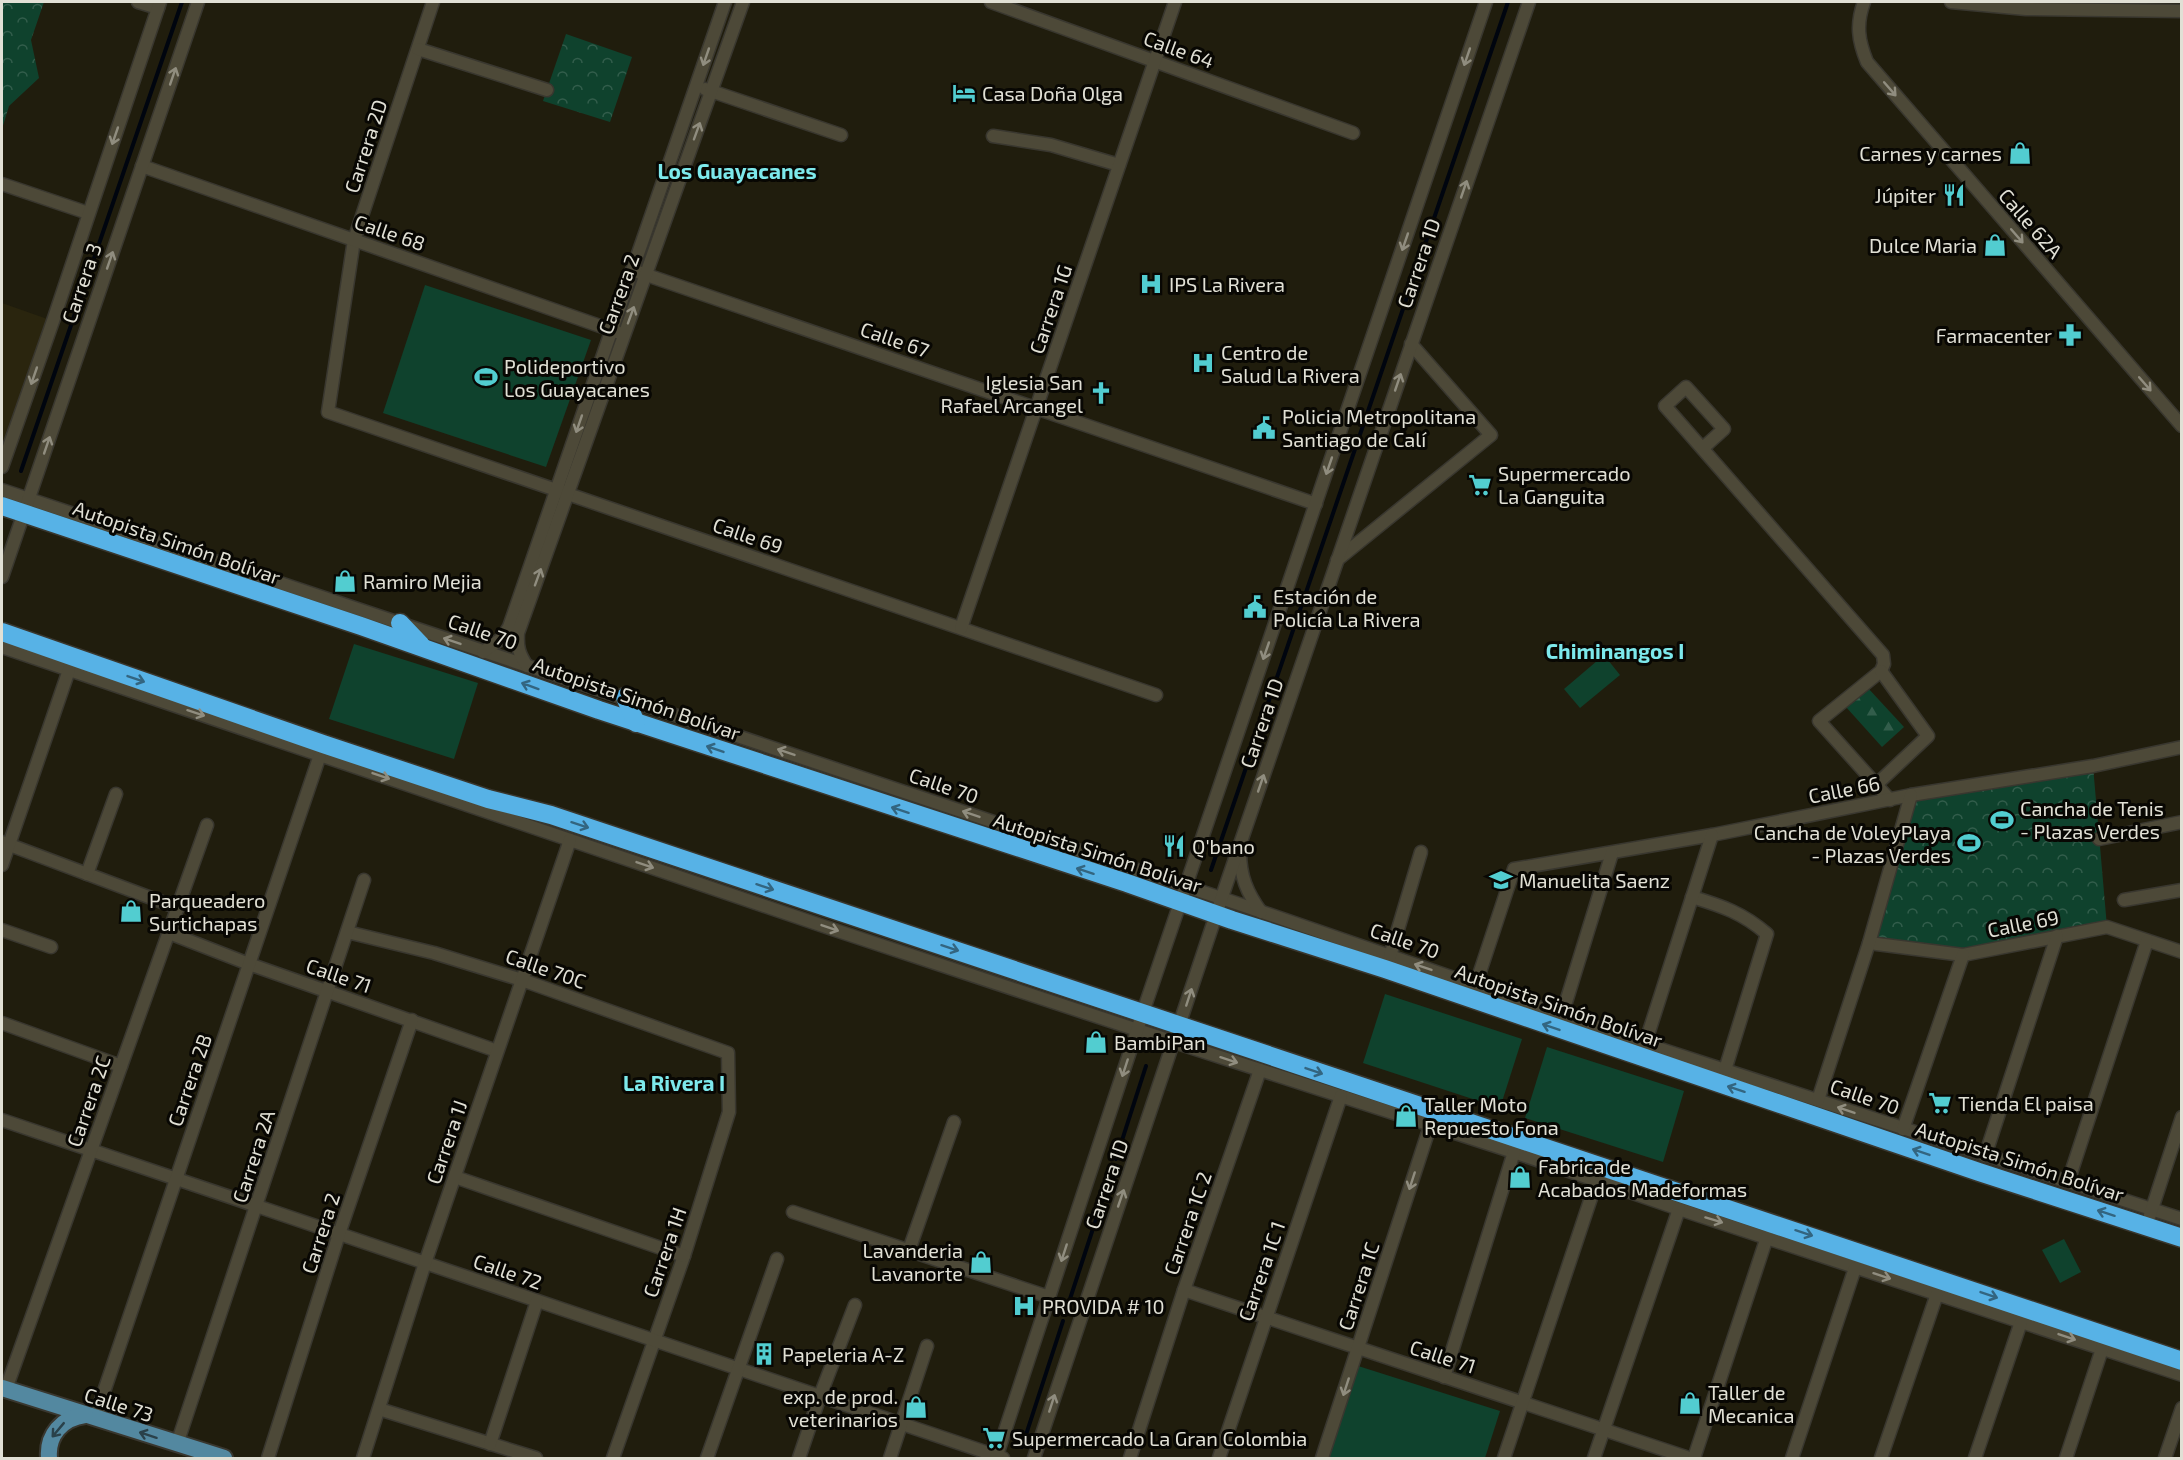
<svg xmlns="http://www.w3.org/2000/svg" width="2183" height="1460" font-family="'Exo 2',sans-serif">
	<style>
		.built { fill: #2a250e }
		.forest { fill: url(#forest-firs) }
		.park { fill: url(#park-crowns) }
		.garden { fill: #0f422d }
		.lines { fill: none; stroke-linecap: round; stroke-linejoin: round }
		.stream { stroke: #00050f; stroke-width: 4 }
		.minor-casing { stroke: #39372f; stroke-width: 15 }
		.major-casing { stroke: #39372f; stroke-width: 20 }
		.highway-casing { stroke: #39372f; stroke-width: 21 }
		.minor { stroke: #4d4938; stroke-width: 12 }
		.major { stroke: #5388a0; stroke-width: 16 }
		.highway { stroke: #57b2e6; stroke-width: 18 }
		.oneway { stroke: #908d7f }
		.oneway2 { stroke: #336580 }
		.oneway3 { stroke: #2a414a }
		.labels { text-anchor: middle; dominant-baseline: central; stroke-width: 6; stroke-linejoin: round; paint-order: stroke }
		.street-label { font-size: 20px; fill: #e1e0d5; stroke: #080703 }
		.poi-label { font-size: 20px; fill: #e1e0d5; stroke: #080703; text-anchor: start }
		.neighbourhood-label { font-size: 21px; font-weight: bold; fill: #7de9ec; stroke: #080703 }
	</style>
	<defs>
		<pattern id="forest-firs" width="22" height="20" patternUnits="userSpaceOnUse" patternTransform="scale(1.5)"><rect width="22" height="20" fill="#0f422d"/><path d="M5 1l3.5 6h-7zM16 11l3.5 6h-7z" fill="#325d4b"/></pattern>
		<pattern id="park-crowns" width="20" height="18" patternUnits="userSpaceOnUse" patternTransform="scale(1.5)"><rect width="20" height="18" fill="#0f422d"/><path d="M2 6a3 3 0 1 1 6 0M12 15a3 3 0 1 1 6 0" fill="none" stroke="#325d4b"/></pattern>
	</defs>
	<rect width="100%" height="100%" fill="#201d0d"/>
	<path class="built" d="M2 303 53 321 2 467Z"/>
	<path class="forest" d="M1867 687 1904 727 1882 747 1846 707Z"/>
	<g class="park">
		<path d="M2 2H44L31 40 39 78 9 106 2 129Z"/>
		<path d="M566 34 632 57 610 122 543 101Z"/>
		<path d="M2093 766 2107 927 1963 955 1869 943 1911 795Z"/>
	</g>
	<g class="garden">
		<path d="M425 285 591 340 546 467 383 413Z"/>
		<path d="M354 644 478 683 454 759 329 719Z"/>
		<path d="M1604 655 1620 675 1580 708 1564 689Z"/>
		<path d="M1385 994 1522 1039 1500 1108 1363 1063Z"/>
		<path d="M1547 1047 1684 1091 1663 1162 1525 1118Z"/>
		<path d="M2064 1239 2081 1272 2060 1283 2042 1250Z"/>
		<path d="M1355 1365 1500 1411 1485 1458H1327Z"/>
	</g>
	<g class="lines">
		<g class="stream">
			<path d="M21 471 182 2"/>
			<path d="M1211 870 1508 2"/>
			<path d="M1116 1159 1146 1066"/>
			<path d="M1068 1305 1105 1192"/>
			<path d="M1022 1447 1063 1321"/>
		</g>
		<g class="minor-casing">
			<g id="minor">
				<path d="M138 2 158 8"/>
				<path d="M433 2 354 240 328 412 1156 695"/>
				<path d="M991 2 1353 133"/>
				<path d="M1864 2C1856 24 1858 40 1867 62L2182 426"/>
				<path d="M1951 2 2026 9 2182 11"/>
				<path d="M418 49 547 90"/>
				<path d="M705 89 841 135"/>
				<path d="M993 136 1051 145 1119 165"/>
				<path d="M142 166 617 332"/>
				<path d="M2 184 88 213"/>
				<path d="M632 270 1316 504"/>
				<path d="M1703 448 1724 429 1686 387 1665 406 1883 655 1884 664 1881 671 1819 721 1890 800"/>
				<path d="M2 467 53 321 160 2"/>
				<path d="M2 490 1239 904 1645 1044 2182 1219"/>
				<path d="M1337 560 1491 435 1411 344"/>
				<path d="M2 577 198 2"/>
				<path d="M961 628 1175 2"/>
				<path d="M2 647 841 932 1186 1046 1514 1152 1679 1209 2182 1375"/>
				<path d="M483 652 502 638 509 627 725 2"/>
				<path d="M527 666C519 654 517 647 518 633L743 2"/>
				<path d="M1877 784 1928 736 1881 671"/>
				<path d="M2099 839 2182 822"/>
				<path d="M2 842 178 908"/>
				<path d="M1240 852C1240 876 1247 893 1261 912"/>
				<path d="M2 865 69 670"/>
				<path d="M87 874 116 794"/>
				<path d="M1692 897C1722 906 1743 913 1767 934L1725 1070"/>
				<path d="M2124 900 2182 890"/>
				<path d="M2 930 51 947"/>
				<path d="M347 932 434 953 522 980 728 1053 729 1112 684 1256 613 1458"/>
				<path d="M169 933 249 964 497 1051"/>
				<path d="M1869 943 1963 955 2107 927 2182 952"/>
				<path d="M1390 956 1421 852"/>
				<path d="M1473 993 1514 869 1712 835 1911 795 2093 766 2182 747"/>
				<path d="M1562 1015 1612 853"/>
				<path d="M2 1023 121 1066"/>
				<path d="M1645 1044 1712 835"/>
				<path d="M1818 1100 1869 943 1911 795"/>
				<path d="M2 1120 1003 1458"/>
				<path d="M1903 1129 1963 955"/>
				<path d="M1985 1156 2057 936"/>
				<path d="M455 1177 684 1256"/>
				<path d="M2068 1182 2147 941"/>
				<path d="M793 1212 1049 1297"/>
				<path d="M2150 1215 2182 1117"/>
				<path d="M909 1250 954 1122"/>
				<path d="M1184 1290 1689 1458"/>
				<path d="M1444 1377 1514 1152"/>
				<path d="M6 1389 207 825"/>
				<path d="M379 1409 536 1458"/>
				<path d="M95 1418 320 755"/>
				<path d="M177 1444 364 880"/>
				<path d="M490 1444 537 1301"/>
				<path d="M268 1458 339 1234 412 1020"/>
				<path d="M363 1458 425 1263 570 840"/>
				<path d="M707 1458 777 1259"/>
				<path d="M799 1458 820 1396 855 1305"/>
				<path d="M890 1458 927 1346"/>
				<path d="M996 1458 1143 1012 1486 2"/>
				<path d="M1034 1458 1225 888 1529 2"/>
				<path d="M1130 1458 1184 1290 1260 1070"/>
				<path d="M1219 1458 1341 1096"/>
				<path d="M1322 1458 1432 1120"/>
				<path d="M1504 1458 1597 1180"/>
				<path d="M1594 1458 1679 1209"/>
				<path d="M1694 1458 1767 1237"/>
				<path d="M1792 1458 1855 1268"/>
				<path d="M1881 1458 1937 1294"/>
				<path d="M1975 1458 2021 1322"/>
				<path d="M2066 1458 2104 1343"/>
				<path d="M2165 1458 2182 1408"/>
			</g>
		</g>
		<g class="major-casing">
			<g id="major">
				<path d="M2 1388 224 1458"/>
				<path d="M49 1458C47 1435 62 1418 85 1415"/>
			</g>
		</g>
		<g class="highway-casing">
			<g id="highway">
				<path d="M2 506 361 626 599 710 1127 883 1232 920 1385 969 1979 1172 2182 1238"/>
				<path d="M400 623 421 645"/>
				<path d="M2 632 323 744 488 799 551 815C1094 997 1639 1176 2182 1361"/>
				<path d="M625 697 636 723"/>
			</g>
		</g>
		<use href="#minor" class="minor"/>
		<use href="#major" class="major"/>
		<use href="#highway" class="highway"/>
	</g>
	<defs><path id="oneway-shaft" d="M-6 0H5M1.5-3L5.5 0L1.5 3" fill="none" stroke-width="1.6" stroke-linecap="round" stroke-linejoin="round" transform="scale(1.5)"/></defs>
	<g class="oneway">
		<use href="#oneway-shaft" transform="translate(706 57) rotate(109)"/>
		<use href="#oneway-shaft" transform="translate(1467 57) rotate(109)"/>
		<use href="#oneway-shaft" transform="translate(173 76) rotate(-71)"/>
		<use href="#oneway-shaft" transform="translate(1890 89) rotate(49)"/>
		<use href="#oneway-shaft" transform="translate(697 131) rotate(-70)"/>
		<use href="#oneway-shaft" transform="translate(115 136) rotate(109)"/>
		<use href="#oneway-shaft" transform="translate(1464 189) rotate(-71)"/>
		<use href="#oneway-shaft" transform="translate(2017 236) rotate(49)"/>
		<use href="#oneway-shaft" transform="translate(1405 242) rotate(109)"/>
		<use href="#oneway-shaft" transform="translate(110 260) rotate(-71)"/>
		<use href="#oneway-shaft" transform="translate(631 315) rotate(-70)"/>
		<use href="#oneway-shaft" transform="translate(34 376) rotate(109)"/>
		<use href="#oneway-shaft" transform="translate(1398 382) rotate(-71)"/>
		<use href="#oneway-shaft" transform="translate(2145 384) rotate(49)"/>
		<use href="#oneway-shaft" transform="translate(579 424) rotate(109)"/>
		<use href="#oneway-shaft" transform="translate(47 445) rotate(-71)"/>
		<use href="#oneway-shaft" transform="translate(1329 466) rotate(109)"/>
		<use href="#oneway-shaft" transform="translate(538 577) rotate(-70)"/>
		<use href="#oneway-shaft" transform="translate(452 641) rotate(-161)"/>
		<use href="#oneway-shaft" transform="translate(1266 651) rotate(109)"/>
		<use href="#oneway-shaft" transform="translate(196 713) rotate(18)"/>
		<use href="#oneway-shaft" transform="translate(786 752) rotate(-161)"/>
		<use href="#oneway-shaft" transform="translate(381 776) rotate(19)"/>
		<use href="#oneway-shaft" transform="translate(1261 783) rotate(-71)"/>
		<use href="#oneway-shaft" transform="translate(971 814) rotate(-161)"/>
		<use href="#oneway-shaft" transform="translate(645 865) rotate(19)"/>
		<use href="#oneway-shaft" transform="translate(830 928) rotate(19)"/>
		<use href="#oneway-shaft" transform="translate(1423 967) rotate(-161)"/>
		<use href="#oneway-shaft" transform="translate(1189 997) rotate(-72)"/>
		<use href="#oneway-shaft" transform="translate(1229 1060) rotate(18)"/>
		<use href="#oneway-shaft" transform="translate(1125 1068) rotate(108)"/>
		<use href="#oneway-shaft" transform="translate(1846 1110) rotate(-161)"/>
		<use href="#oneway-shaft" transform="translate(1412 1181) rotate(108)"/>
		<use href="#oneway-shaft" transform="translate(1121 1198) rotate(-71)"/>
		<use href="#oneway-shaft" transform="translate(1714 1220) rotate(17)"/>
		<use href="#oneway-shaft" transform="translate(1064 1253) rotate(108)"/>
		<use href="#oneway-shaft" transform="translate(1882 1276) rotate(18)"/>
		<use href="#oneway-shaft" transform="translate(2067 1337) rotate(19)"/>
		<use href="#oneway-shaft" transform="translate(1346 1387) rotate(108)"/>
		<use href="#oneway-shaft" transform="translate(1052 1403) rotate(-72)"/>
	</g>
	<g class="oneway2">
		<use href="#oneway-shaft" transform="translate(136 679) rotate(19)"/>
		<use href="#oneway-shaft" transform="translate(530 686) rotate(-160)"/>
		<use href="#oneway-shaft" transform="translate(715 749) rotate(-161)"/>
		<use href="#oneway-shaft" transform="translate(900 810) rotate(-162)"/>
		<use href="#oneway-shaft" transform="translate(580 825) rotate(18)"/>
		<use href="#oneway-shaft" transform="translate(1085 871) rotate(-162)"/>
		<use href="#oneway-shaft" transform="translate(765 887) rotate(18)"/>
		<use href="#oneway-shaft" transform="translate(950 948) rotate(18)"/>
		<use href="#oneway-shaft" transform="translate(1551 1027) rotate(-161)"/>
		<use href="#oneway-shaft" transform="translate(1314 1071) rotate(19)"/>
		<use href="#oneway-shaft" transform="translate(1736 1089) rotate(-162)"/>
		<use href="#oneway-shaft" transform="translate(1921 1152) rotate(-161)"/>
		<use href="#oneway-shaft" transform="translate(2106 1213) rotate(-162)"/>
		<use href="#oneway-shaft" transform="translate(1804 1233) rotate(18)"/>
		<use href="#oneway-shaft" transform="translate(1989 1295) rotate(19)"/>
	</g>
	<g class="oneway3">
		<use href="#oneway-shaft" transform="translate(58 1430) rotate(130)"/>
		<use href="#oneway-shaft" transform="translate(148 1435) rotate(-162)"/>
	</g>
	<defs>
		<g id="hotel-bare" transform="scale(1.8)"><path d="M-6-4.5h1.5V1H6V5H4.5V3h-9V5H-6ZM-4 0a1.8 1.8 0 1 1 3.6 0ZM.5 0V-2.5h3Q6-2.5 6 0Z" fill="#52cdd0" stroke="#080703" stroke-width="2.5" paint-order="stroke"/></g>
		<g id="shop-bare" transform="scale(1.8)"><path d="M-5-2.5h2.3a2.7 3.5 0 0 1 5.4 0H5L5.5 6h-11ZM-1.5-2.5h3a1.5 2.3 0 0 0-3 0Z" fill="#52cdd0" stroke="#080703" stroke-width="2.5" paint-order="stroke"/></g>
		<g id="restaurant-bare" transform="scale(1.8)"><path d="M-5-6h1v4h1v-4h1v4h1v-4h1v5L-1.5 .5V6h-2V.5L-5-1ZM5-6V6H3V1.5H1.5Q1.5-4 5-6Z" fill="#52cdd0" stroke="#080703" stroke-width="2.5" paint-order="stroke"/></g>
		<g id="hospital-bare" transform="scale(1.8)"><path d="M-5-5h3v3.5h4V-5h3V5h-3V1.5h-4V5h-3Z" fill="#52cdd0" stroke="#080703" stroke-width="2.5" paint-order="stroke"/></g>
		<g id="pharmacy-bare" transform="scale(1.8)"><path d="M-2-6h4v4h4v4h-4v4h-4v-4h-4v-4h4Z" fill="#52cdd0" stroke="#080703" stroke-width="2.5" paint-order="stroke"/></g>
		<g id="stadium-bare" transform="scale(1.8)"><path d="M0-5a6.5 5 0 1 0 0 10a6.5 5 0 1 0 0-10ZM-3.5-1.8h7v3.6h-7Z" fill="#52cdd0" stroke="#080703" stroke-width="2.5" paint-order="stroke"/></g>
		<g id="church-bare" transform="scale(1.8)"><path d="M-1.2-6h2.4v3.5h3.3v2.4h-3.3V6h-2.4V-.1h-3.3v-2.4h3.3Z" fill="#52cdd0" stroke="#080703" stroke-width="2.5" paint-order="stroke"/></g>
		<g id="civic-bare" transform="scale(1.8)"><path d="M-.6-6.5H3V-4.5H.6V-3L4-1V1h2V6H-6V1h2V-1L-.6-3ZM-1.2 2.5V6h2.4V2.5Z" fill="#52cdd0" stroke="#080703" stroke-width="2.5" paint-order="stroke"/></g>
		<g id="supermarket-bare" transform="scale(1.8)"><path d="M-6-5.5h2.5l.6 2H6L4.5 2H-2.5L-4.4-4H-6ZM-1.5 3.2a1.3 1.3 0 1 0 .1 0ZM3 3.2a1.3 1.3 0 1 0 .1 0Z" fill="#52cdd0" stroke="#080703" stroke-width="2.5" paint-order="stroke"/></g>
		<g id="school-bare" transform="scale(1.8)"><path d="M0-5L7-2L0 1L-7-2ZM-4 1L0 2.5L4 1V4Q0 6-4 4Z" fill="#52cdd0" stroke="#080703" stroke-width="2.5" paint-order="stroke"/></g>
		<g id="building-bare" transform="scale(1.8)"><path d="M-4-6H4V6H1V3H-1V6H-4ZM-2.5-4.3h1.7v1.8h-1.7ZM.8-4.3h1.7v1.8H.8ZM-2.5-1h1.7V.8h-1.7ZM.8-1h1.7V.8H.8Z" fill="#52cdd0" stroke="#080703" stroke-width="2.5" paint-order="stroke"/></g>
	</defs>
	<g fill-rule="evenodd">
		<use href="#hotel-bare" x="964" y="93"/>
		<use href="#shop-bare" x="2020" y="153"/>
		<use href="#restaurant-bare" x="1954" y="195"/>
		<use href="#shop-bare" x="1995" y="245"/>
		<use href="#hospital-bare" x="1151" y="284"/>
		<use href="#pharmacy-bare" x="2070" y="335"/>
		<use href="#hospital-bare" x="1203" y="363"/>
		<use href="#stadium-bare" x="486" y="377"/>
		<use href="#church-bare" x="1101" y="393"/>
		<use href="#civic-bare" x="1264" y="428"/>
		<use href="#supermarket-bare" x="1480" y="485"/>
		<use href="#shop-bare" x="345" y="581"/>
		<use href="#civic-bare" x="1255" y="607"/>
		<use href="#stadium-bare" x="2002" y="820"/>
		<use href="#stadium-bare" x="1969" y="843"/>
		<use href="#restaurant-bare" x="1174" y="846"/>
		<use href="#school-bare" x="1501" y="880"/>
		<use href="#shop-bare" x="131" y="911"/>
		<use href="#shop-bare" x="1096" y="1042"/>
		<use href="#supermarket-bare" x="1940" y="1103"/>
		<use href="#shop-bare" x="1406" y="1116"/>
		<use href="#shop-bare" x="1520" y="1177"/>
		<use href="#shop-bare" x="981" y="1262"/>
		<use href="#hospital-bare" x="1024" y="1306"/>
		<use href="#building-bare" x="764" y="1354"/>
		<use href="#shop-bare" x="1690" y="1403"/>
		<use href="#shop-bare" x="916" y="1407"/>
		<use href="#supermarket-bare" x="994" y="1438"/>
	</g>
	<g class="labels">
		<g class="street-label">
			<text transform="translate(1179 49) rotate(20)">Calle 64</text>
			<text transform="translate(365 146) rotate(-72)">Carrera 2D</text>
			<text transform="translate(2031 223) rotate(49)">Calle 62A</text>
			<text transform="translate(390 232) rotate(19)">Calle 68</text>
			<text transform="translate(1418 263) rotate(-71)">Carrera 1D</text>
			<text transform="translate(81 283) rotate(-71)">Carrera 3</text>
			<text transform="translate(618 294) rotate(-70)">Carrera 2</text>
			<text transform="translate(1050 309) rotate(-71)">Carrera 1G</text>
			<text transform="translate(895 339) rotate(19)">Calle 67</text>
			<text transform="translate(748 535) rotate(19)">Calle 69</text>
			<text transform="translate(177 542) rotate(19)">Autopista Simón Bolívar</text>
			<text transform="translate(483 631) rotate(19)">Calle 70</text>
			<text transform="translate(637 698) rotate(19)">Autopista Simón Bolívar</text>
			<text transform="translate(1261 723) rotate(-71)">Carrera 1D</text>
			<text transform="translate(944 785) rotate(19)">Calle 70</text>
			<text transform="translate(1844 789) rotate(-11)">Calle 66</text>
			<text transform="translate(1098 852) rotate(18)">Autopista Simón Bolívar</text>
			<text transform="translate(2023 923) rotate(-11)">Calle 69</text>
			<text transform="translate(1405 940) rotate(19)">Calle 70</text>
			<text transform="translate(546 968) rotate(19)">Calle 70C</text>
			<text transform="translate(339 975) rotate(19)">Calle 71</text>
			<text transform="translate(1559 1005) rotate(19)">Autopista Simón Bolívar</text>
			<text transform="translate(189 1080) rotate(-71)">Carrera 2B</text>
			<text transform="translate(1865 1096) rotate(19)">Calle 70</text>
			<text transform="translate(88 1101) rotate(-71)">Carrera 2C</text>
			<text transform="translate(446 1142) rotate(-71)">Carrera 1J</text>
			<text transform="translate(253 1156) rotate(-72)">Carrera 2A</text>
			<text transform="translate(2020 1161) rotate(18)">Autopista Simón Bolívar</text>
			<text transform="translate(1106 1184) rotate(-71)">Carrera 1D</text>
			<text transform="translate(1187 1223) rotate(-71)">Carrera 1C 2</text>
			<text transform="translate(320 1233) rotate(-72)">Carrera 2</text>
			<text transform="translate(664 1252) rotate(-71)">Carrera 1H</text>
			<text transform="translate(508 1271) rotate(19)">Calle 72</text>
			<text transform="translate(1261 1271) rotate(-71)">Carrera 1C 1</text>
			<text transform="translate(1358 1286) rotate(-72)">Carrera 1C</text>
			<text transform="translate(1443 1356) rotate(18)">Calle 71</text>
			<text transform="translate(119 1404) rotate(18)">Calle 73</text>
		</g>
		<g class="poi-label">
			<text x="982" y="93">Casa Doña Olga</text>
			<text x="2002" y="153" text-anchor="end">Carnes y carnes</text>
			<text x="1936" y="195" text-anchor="end">Júpiter</text>
			<text x="1977" y="245" text-anchor="end">Dulce Maria</text>
			<text x="1169" y="284">IPS La Rivera</text>
			<text x="2052" y="335" text-anchor="end">Farmacenter</text>
			<text x="1221" y="352">Centro de<tspan x="1221" dy="23">Salud La Rivera</tspan></text>
			<text x="504" y="366">Polideportivo<tspan x="504" dy="23">Los Guayacanes</tspan></text>
			<text x="1083" y="382" text-anchor="end">Iglesia San<tspan x="1083" dy="23">Rafael Arcangel</tspan></text>
			<text x="1282" y="416">Policia Metropolitana<tspan x="1282" dy="23">Santiago de Calí</tspan></text>
			<text x="1498" y="473">Supermercado<tspan x="1498" dy="23">La Ganguita</tspan></text>
			<text x="363" y="581">Ramiro Mejia</text>
			<text x="1273" y="596">Estación de<tspan x="1273" dy="23">Policía La Rivera</tspan></text>
			<text x="2020" y="808">Cancha de Tenis<tspan x="2020" dy="23">- Plazas Verdes</tspan></text>
			<text x="1951" y="832" text-anchor="end">Cancha de VoleyPlaya<tspan x="1951" dy="23">- Plazas Verdes</tspan></text>
			<text x="1192" y="846">Q'bano</text>
			<text x="1519" y="880">Manuelita Saenz</text>
			<text x="149" y="900">Parqueadero<tspan x="149" dy="23">Surtichapas</tspan></text>
			<text x="1114" y="1042">BambiPan</text>
			<text x="1958" y="1103">Tienda El paisa</text>
			<text x="1424" y="1104">Taller Moto<tspan x="1424" dy="23">Repuesto Fona</tspan></text>
			<text x="1538" y="1166">Fabrica de<tspan x="1538" dy="23">Acabados Madeformas</tspan></text>
			<text x="963" y="1250" text-anchor="end">Lavanderia<tspan x="963" dy="23">Lavanorte</tspan></text>
			<text x="1042" y="1306">PROVIDA # 10</text>
			<text x="782" y="1354">Papeleria A-Z</text>
			<text x="1708" y="1392">Taller de<tspan x="1708" dy="23">Mecanica</tspan></text>
			<text x="898" y="1396" text-anchor="end">exp. de prod.<tspan x="898" dy="23">veterinarios</tspan></text>
			<text x="1012" y="1438">Supermercado La Gran Colombia</text>
		</g>
		<g class="neighbourhood-label">
			<text x="737" y="170">Los Guayacanes</text>
			<text x="1615" y="650">Chiminangos I</text>
			<text x="674" y="1082">La Rivera I</text>
		</g>
	</g>
	<rect width="2183" height="1460" fill="none" stroke="#e1e0d5" stroke-width="6"/>
</svg>
